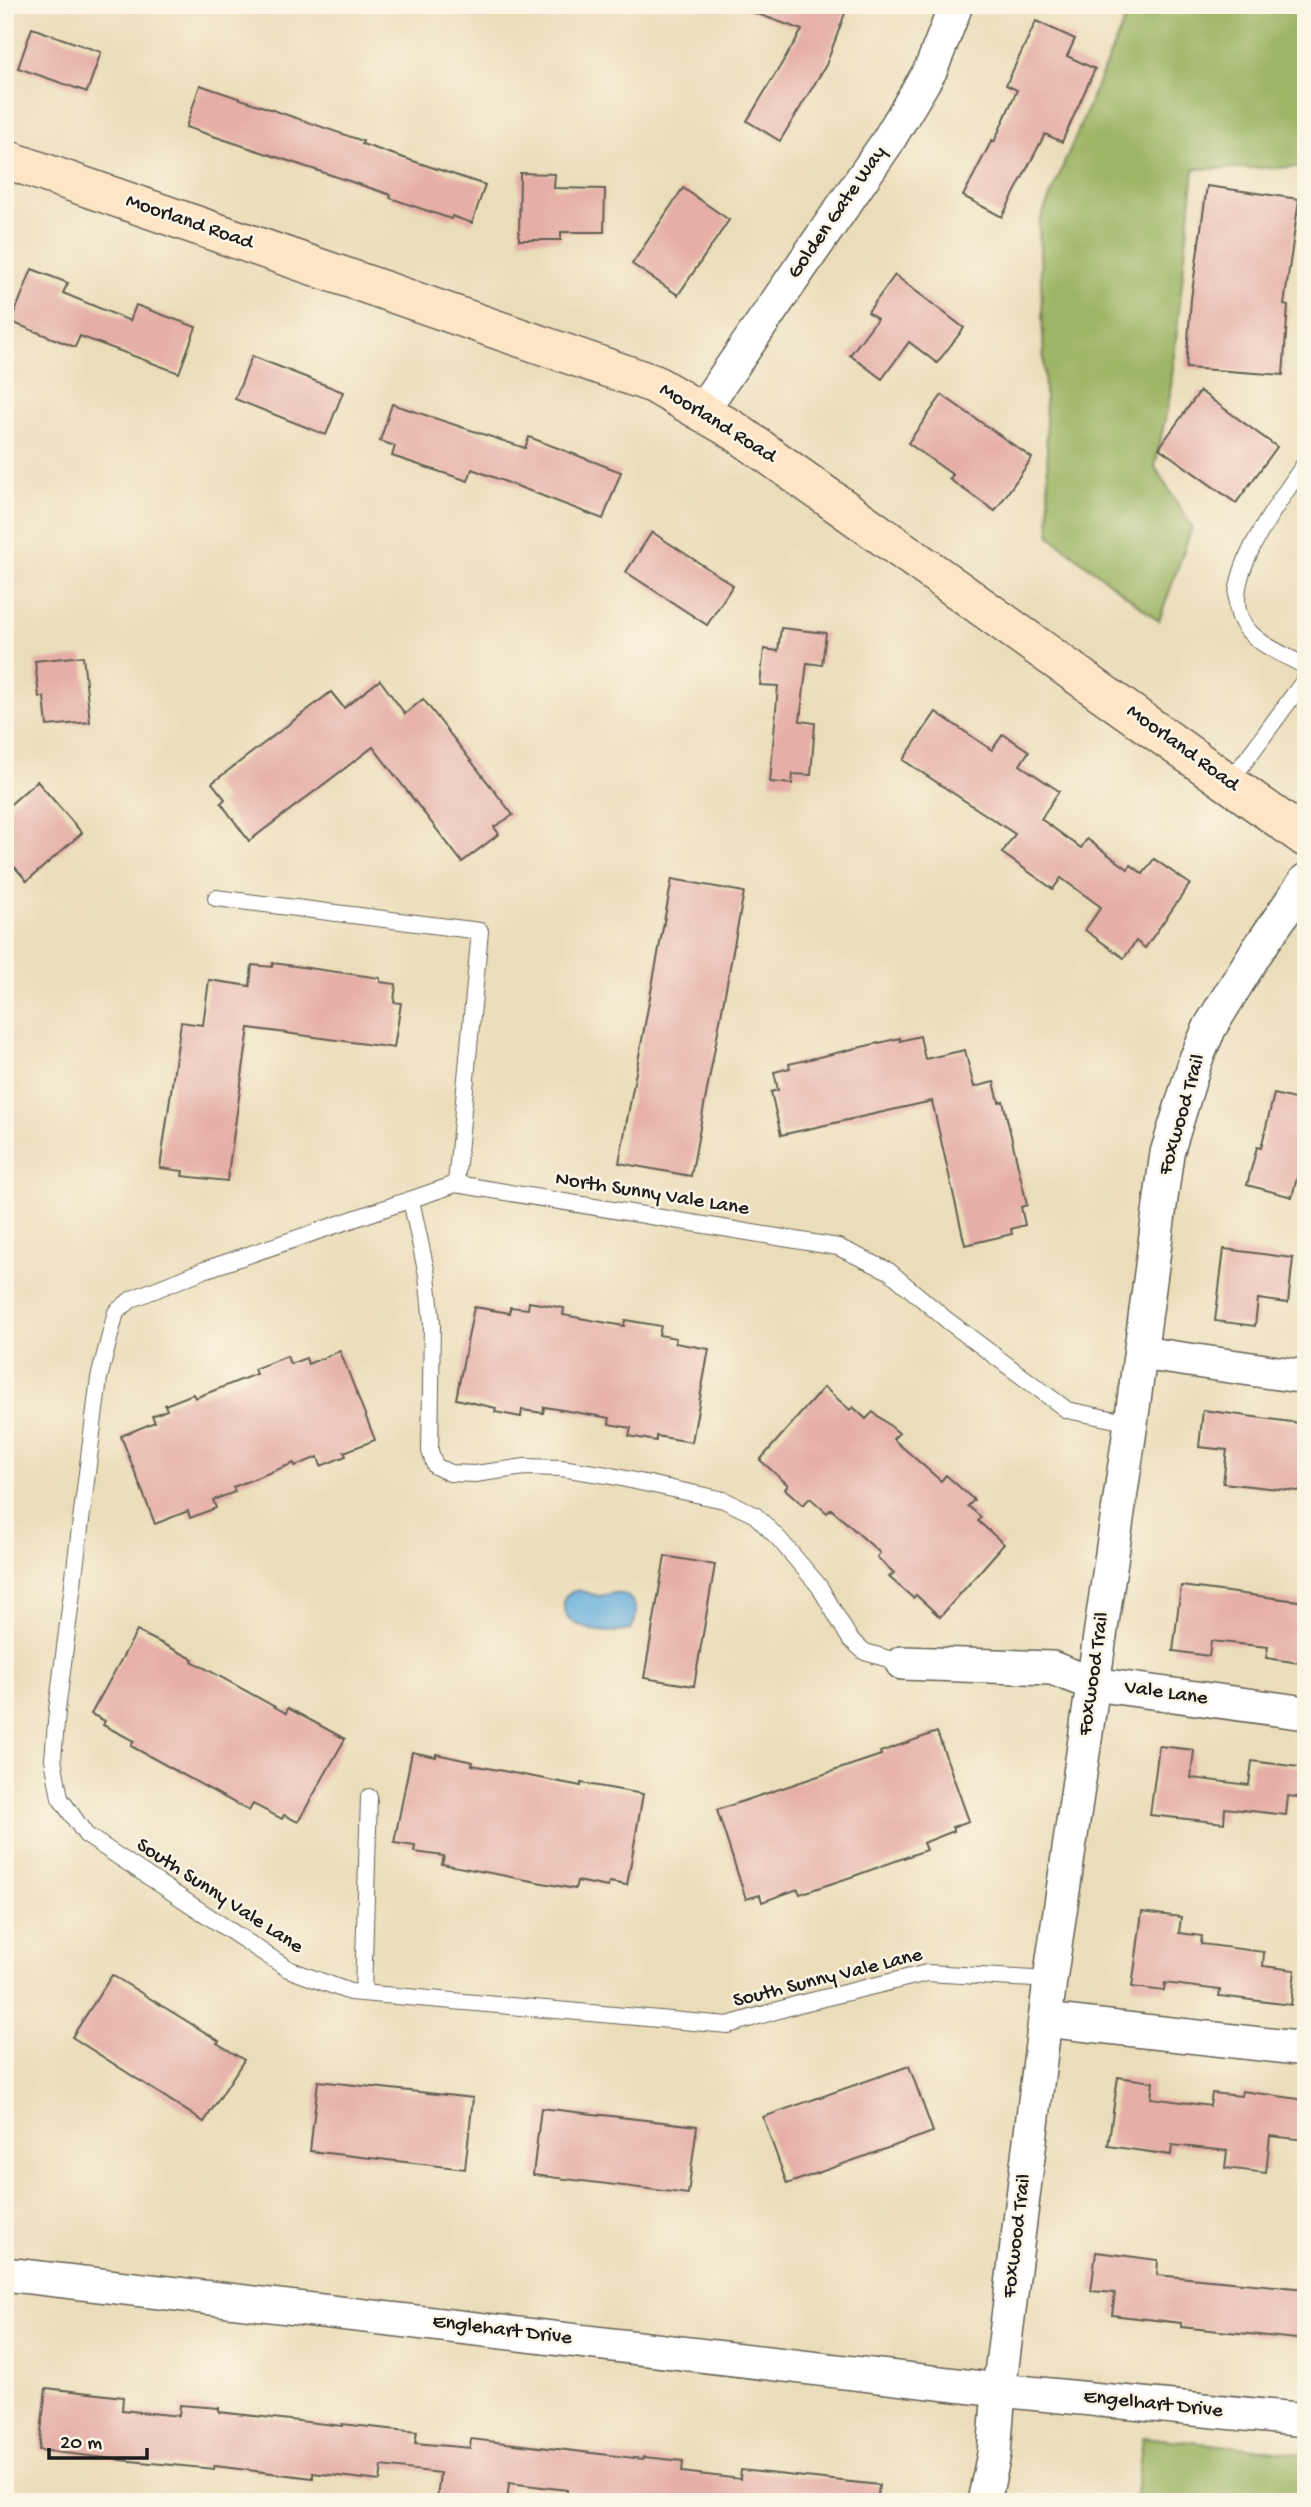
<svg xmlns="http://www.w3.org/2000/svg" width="1311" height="2507" font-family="'Gochi Hand',sans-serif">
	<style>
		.forest { fill: #9db566; stroke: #5c6841; stroke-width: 2 }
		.water { fill: #65aedc; stroke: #40657c; stroke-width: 2 }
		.building { fill: #e5afa7 }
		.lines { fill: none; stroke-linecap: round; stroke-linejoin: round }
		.lane-casing { stroke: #646053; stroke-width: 18 }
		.street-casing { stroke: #646053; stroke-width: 36 }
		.secondary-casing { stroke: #646053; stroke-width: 41 }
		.lane { stroke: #fff; stroke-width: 16 }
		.street { stroke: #fff; stroke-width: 33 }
		.secondary { stroke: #fde5c5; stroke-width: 38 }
		.labels { text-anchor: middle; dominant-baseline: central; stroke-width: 5; stroke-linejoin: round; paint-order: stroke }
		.street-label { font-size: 21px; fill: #1c1c1c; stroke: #fcf5e5 }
	</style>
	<rect width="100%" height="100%" fill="#fcf5e5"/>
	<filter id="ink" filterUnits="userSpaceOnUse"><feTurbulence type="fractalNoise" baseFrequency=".0143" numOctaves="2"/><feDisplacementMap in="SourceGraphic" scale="14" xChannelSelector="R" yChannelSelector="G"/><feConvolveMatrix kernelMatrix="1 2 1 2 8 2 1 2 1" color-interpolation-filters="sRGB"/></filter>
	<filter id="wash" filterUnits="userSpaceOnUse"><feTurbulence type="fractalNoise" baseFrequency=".00686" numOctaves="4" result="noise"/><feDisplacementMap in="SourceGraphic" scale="28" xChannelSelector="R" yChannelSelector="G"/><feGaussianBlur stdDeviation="1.57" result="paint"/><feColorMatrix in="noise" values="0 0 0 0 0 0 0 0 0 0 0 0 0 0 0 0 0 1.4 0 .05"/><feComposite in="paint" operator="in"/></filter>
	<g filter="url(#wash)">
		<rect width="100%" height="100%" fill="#eaddb9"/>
		<g class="forest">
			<path d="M1131 5H1306V161L1299 167 1194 169 1170 395 1155 467 1192 527 1159 621 1050 536 1039 223Z"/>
			<path d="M1143 2437 1306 2454V2502H1135Z"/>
		</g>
		<path class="water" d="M577 1590 599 1596 615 1593 626 1595C638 1605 639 1617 630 1630 607 1636 552 1629 566 1595Z"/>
		<g id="blocks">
			<g class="building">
				<path d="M745 5H848L826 65 780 141 747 121 802 30 744 9Z"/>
				<path d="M1036 21 1075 39 1067 56 1095 69 1062 142 1045 134 1002 217 963 196 992 140 994 142 1017 90 1006 85Z"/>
				<path d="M32 28 101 52 87 92 18 68Z"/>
				<path d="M200 85 363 141 362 144 485 185 472 223 452 216 451 219 390 198 391 195 186 127Z"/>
				<path d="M520 173 555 174 554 188 605 189 604 232H561V240H519Z"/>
				<path d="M1207 186 1299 199 1284 305 1288 306 1283 375 1186 368 1191 299Z"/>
				<path d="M683 188 729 220 678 295 632 264Z"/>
				<path d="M32 269 68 283 63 293 130 321 136 305 196 327 179 373 80 336 75 347 11 322Z"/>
				<path d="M895 275 964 328 937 363 909 342 882 379 850 355 877 319 868 312Z"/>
				<path d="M252 356 343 392 326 435 235 399Z"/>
				<path d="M1200 391 1277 447 1236 503 1159 448Z"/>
				<path d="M942 395 1032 458 995 511 949 479 953 475 908 443Z"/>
				<path d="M392 404 525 448 529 437 621 472 603 519 472 469 468 481 392 456 395 446 380 441Z"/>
				<path d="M652 532 733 585 707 625 626 572Z"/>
				<path d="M781 628 826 633 822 665 807 663 800 721 815 723 811 775 793 774 792 784 770 782 778 686 760 685 764 649 778 651Z"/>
				<path d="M83 656 90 722 47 726 44 697H39L35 661Z"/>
				<path d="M380 680 405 714 423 699 513 815 494 827 499 834 462 862 373 747 249 841 221 803 225 799 212 783 331 692 344 708Z"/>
				<path d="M936 712 992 750 1003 734 1029 751 1020 765 1059 791 1041 819 1081 848 1087 839 1128 869 1131 865 1143 874 1154 859 1190 884 1145 948 1136 941 1124 958 1085 930 1101 907 1061 878 1053 889 1002 853 1015 834 903 760Z"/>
				<path d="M37 781 82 833 27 881 5 856V809Z"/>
				<path d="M672 879 744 892 691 1176 619 1163Z"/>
				<path d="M273 963 380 978V982L396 984 394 1002 401 1003 394 1048 249 1028 227 1181 182 1176 183 1171 160 1168 181 1022 203 1025 209 980 250 986 252 965 272 967Z"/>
				<path d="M920 1036 925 1059 965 1050 974 1087 994 1082 999 1102 1003 1101 1027 1205 1021 1207 1025 1225 1011 1229 1012 1234 965 1245 932 1101 781 1135 771 1092 778 1090 774 1072 790 1068 789 1064 900 1038V1041Z"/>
				<path d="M1274 1094 1306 1102V1143L1292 1197 1247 1185 1257 1147 1261 1148Z"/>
				<path d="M1224 1249 1293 1258 1288 1303 1258 1299 1255 1326 1215 1321Z"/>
				<path d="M529 1302 564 1308 563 1315 624 1326 625 1320 661 1326 659 1335 676 1338 675 1343 709 1349 692 1442 656 1436V1441L629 1436 631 1428 609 1424 610 1418 544 1407 543 1413 522 1410 521 1417 495 1412 496 1408 456 1399 474 1307 510 1313V1307L528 1309Z"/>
				<path d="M340 1351 375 1440 344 1452 346 1456 321 1466 318 1457 295 1466 294 1463 233 1487 235 1492 213 1500 216 1508 190 1518 188 1511 155 1524 121 1436 155 1422 152 1416 167 1410 165 1405 193 1394 195 1398 256 1374 254 1369 287 1356 290 1364 306 1358 308 1364Z"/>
				<path d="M824 1387 850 1410 853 1407 866 1419 873 1412 899 1433 893 1439 941 1481 946 1475 974 1500 968 1506 981 1517 978 1521 1004 1544 940 1617 916 1595 913 1598 889 1577 894 1573 877 1557 880 1553 831 1509 827 1513 810 1498 803 1505 785 1489 788 1485 760 1460Z"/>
				<path d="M1203 1410 1306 1424V1492L1223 1483 1227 1450 1199 1447Z"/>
				<path d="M665 1556 715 1565 694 1686 644 1678Z"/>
				<path d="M1181 1586 1306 1602V1664L1266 1658 1268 1647 1211 1641 1209 1656 1173 1651Z"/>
				<path d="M137 1631 193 1659 192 1661 286 1713 288 1708 345 1739 298 1822 284 1815 282 1819 253 1804 249 1811 131 1746 134 1741 103 1725 105 1721 91 1714Z"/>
				<path d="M937 1732 969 1821 952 1827 954 1831 923 1843 926 1850 854 1876 800 1894 798 1889 762 1902 760 1895 746 1899 717 1810 881 1755 880 1752Z"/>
				<path d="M1159 1746 1194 1750 1191 1778 1249 1785 1252 1761 1306 1768V1798L1288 1796 1286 1815 1225 1808 1224 1823 1150 1815Z"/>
				<path d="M412 1752 436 1757V1754L473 1762 472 1765 581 1786V1783L643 1794 627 1885 609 1882 608 1887 577 1881 575 1889 442 1864 444 1856 414 1852 415 1846 394 1843Z"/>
				<path d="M1142 1912 1181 1917 1179 1933 1202 1936 1201 1944 1264 1952 1263 1966 1295 1970 1291 2005 1219 1996 1220 1990 1165 1983 1164 1991 1132 1987Z"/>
				<path d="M112 1975 219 2041 217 2043 244 2060 204 2122 72 2037Z"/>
				<path d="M909 2066 933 2132 787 2184 763 2117Z"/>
				<path d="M1118 2077 1153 2082 1151 2098 1210 2106 1212 2093 1241 2096 1242 2091 1306 2100V2140L1270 2136 1266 2173 1225 2168 1227 2151 1172 2145 1171 2155 1108 2146Z"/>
				<path d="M318 2081 473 2098 465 2169 310 2151Z"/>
				<path d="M541 2108 697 2126 688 2194 533 2175Z"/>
				<path d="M1096 2252 1158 2260 1157 2275 1306 2289V2340L1181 2327V2323L1112 2315 1115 2293 1091 2291Z"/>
				<path d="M46 2388 123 2397 122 2410 179 2416 180 2405 219 2408V2412L342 2426V2424L417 2432 415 2443 470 2448 471 2439 643 2459 644 2457 683 2461 682 2472 740 2479 741 2470 879 2485 877 2502H566L567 2490 509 2483 507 2502H463L437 2499 440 2473 382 2466 380 2481 313 2473V2478L214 2466V2469L130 2461 39 2450Z"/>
			</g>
		</g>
	</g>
	<g filter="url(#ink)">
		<use href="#blocks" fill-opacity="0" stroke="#646053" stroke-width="2"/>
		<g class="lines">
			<g class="lane-casing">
				<g id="lane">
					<path d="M1306 462C1283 497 1215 582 1244 625 1257 645 1286 655 1306 667"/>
					<path d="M1229 783 1306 678"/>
					<path d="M216 898 480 931 456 1184"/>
					<path d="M411 1200 427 1275 432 1323 430 1451 435 1466 450 1473 475 1474 525 1467 561 1468 607 1475 724 1500 755 1515 779 1539 819 1586 850 1639 865 1652 902 1663"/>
					<path d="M1050 1980 927 1973 799 2004 728 2025 350 1992 288 1969 86 1835 60 1798 53 1759 57 1711 99 1378 116 1312 132 1299 204 1270 456 1184 838 1247 889 1271 948 1321 1067 1410 1131 1423"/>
					<path d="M363 1993 369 1797"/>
				</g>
			</g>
			<g class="street-casing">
				<g id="street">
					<path d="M702 410 886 144 931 69 956 5"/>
					<path d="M1141 1353 1306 1377"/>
					<path d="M902 1663 1052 1668 1093 1684 1306 1713"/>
					<path d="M1045 2020 1306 2049"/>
					<path d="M5 2274 999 2390 1306 2420"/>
					<path d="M984 2502 994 2454 999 2390 1050 1980 1131 1423 1167 1153 1196 1059 1210 1027 1255 954 1306 880"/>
				</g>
			</g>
			<g class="secondary-casing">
				<path id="secondary" d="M5 159 654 384 735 431 1306 838"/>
			</g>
			<use href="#lane" class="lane"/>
			<use href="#street" class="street"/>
			<use href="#secondary" class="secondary"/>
		</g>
	</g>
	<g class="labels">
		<g class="street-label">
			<text transform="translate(838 213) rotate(-55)">Golden Gate Way</text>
			<text transform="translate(189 223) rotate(19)">Moorland Road</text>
			<text transform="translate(717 424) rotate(32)">Moorland Road</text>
			<text transform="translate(1182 749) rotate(36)">Moorland Road</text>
			<text transform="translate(1183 1115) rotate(-74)">Foxwood Trail</text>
			<text transform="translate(652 1195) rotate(9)">North Sunny Vale Lane</text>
			<text transform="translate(1095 1674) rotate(-82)">Foxwood Trail</text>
			<text transform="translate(1166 1694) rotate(8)">Vale Lane</text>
			<text transform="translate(219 1897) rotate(33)">South Sunny Vale Lane</text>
			<text transform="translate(828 1979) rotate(-14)">South Sunny Vale Lane</text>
			<text transform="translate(1018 2236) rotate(-83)">Foxwood Trail</text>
			<text transform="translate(502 2331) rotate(7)">Englehart Drive</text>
			<text transform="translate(1153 2405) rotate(6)">Engelhart Drive</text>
		</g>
	</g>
	<rect width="1311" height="2507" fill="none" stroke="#fcf5e5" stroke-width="28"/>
	<path d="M49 2448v10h98v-10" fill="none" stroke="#1c1c1c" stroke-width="3.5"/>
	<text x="60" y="2448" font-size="21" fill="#1c1c1c" stroke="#fcf5e5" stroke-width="5" paint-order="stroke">20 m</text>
</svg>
